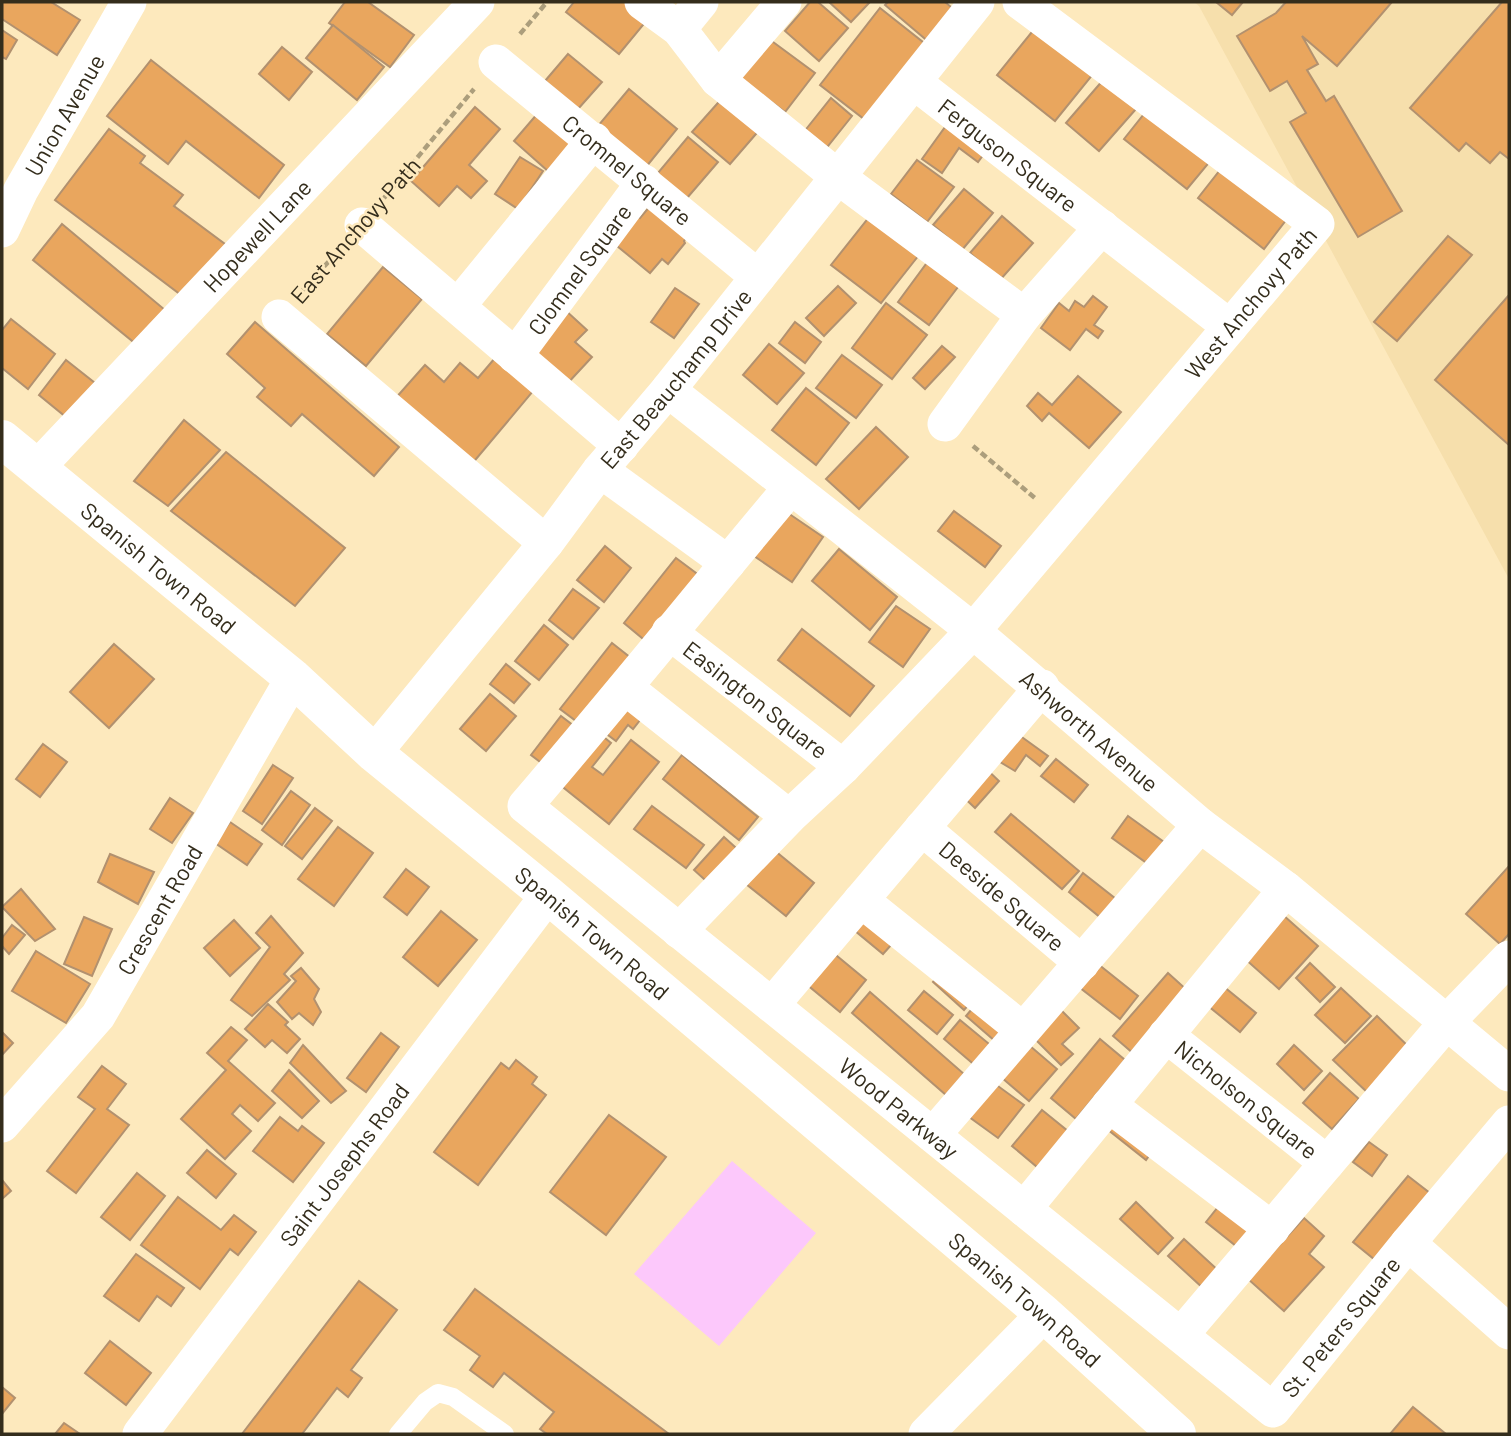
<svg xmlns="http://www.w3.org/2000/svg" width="1511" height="1436" font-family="Barlow,sans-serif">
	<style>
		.built { fill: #f6dfac }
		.green { fill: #fcc8fb }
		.building { fill: #e9a65e; stroke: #b2916f; stroke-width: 2 }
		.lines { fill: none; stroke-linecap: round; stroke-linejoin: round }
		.path { stroke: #ac9e7c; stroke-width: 4.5; stroke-dasharray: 7 3.5; stroke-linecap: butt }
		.service { stroke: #fff; stroke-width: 18 }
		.minor { stroke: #fff; stroke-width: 35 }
		.secondary { stroke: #fff; stroke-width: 38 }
		.labels { text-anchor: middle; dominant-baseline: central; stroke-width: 5; stroke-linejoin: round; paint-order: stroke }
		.street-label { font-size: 23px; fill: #342d1c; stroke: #fde9bd }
	</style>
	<rect width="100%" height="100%" fill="#fde9bd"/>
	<path class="built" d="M1194 2H1509V579L1199 6Z"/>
	<path class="green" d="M732 1161 816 1233 719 1346 634 1274Z"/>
	<g class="building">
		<path d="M2 2H51L80 20 57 55 2 19Z"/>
		<path d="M345 2H368L414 35 390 67 329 23Z"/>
		<path d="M574 2H627L648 19 619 54 566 12Z"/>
		<path d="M810 2H818L848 28 819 61 785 31Z"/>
		<path d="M829 2H870L851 22Z"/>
		<path d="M888 2H945L957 12 930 43 885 5Z"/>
		<path d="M1216 2H1243L1232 15Z"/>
		<path d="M1286 2H1392L1337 66 1302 36 1318 64 1307 70 1326 101 1334 96 1402 211 1358 237 1290 122 1306 113 1287 81 1270 91 1237 36 1276 13Z"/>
		<path d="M1502 2H1509V159L1500 152 1490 163 1466 143 1459 151 1410 108Z"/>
		<path d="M880 8 933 50 873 126 820 85Z"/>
		<path d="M1040 22 1098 68 1055 121 997 75Z"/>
		<path d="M333 25 384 67 357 100 306 58Z"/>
		<path d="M2 30 17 40 6 59 2 57Z"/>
		<path d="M769 39 815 73 785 112 739 78Z"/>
		<path d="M282 47 312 72 289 100 259 74Z"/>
		<path d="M568 54 602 82 578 109 545 81Z"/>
		<path d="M151 60 284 165 259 198 186 141 168 164 107 116Z"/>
		<path d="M1110 72 1143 101 1099 151 1066 123Z"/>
		<path d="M629 89 677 129 646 167 597 127Z"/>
		<path d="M725 95 762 127 730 164 692 132Z"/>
		<path d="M831 98 852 116 824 151 803 133Z"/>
		<path d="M544 106 579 137 549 172 514 141Z"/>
		<path d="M475 107 500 129 469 165 487 181 471 198 457 186 439 206 411 181Z"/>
		<path d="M1148 109 1212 159 1187 189 1124 139Z"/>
		<path d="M953 116 992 143 978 162 959 148 942 173 922 159Z"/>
		<path d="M109 129 145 156 140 163 183 195 174 206 229 247 189 301 55 200Z"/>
		<path d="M688 137 718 162 687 198 657 174Z"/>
		<path d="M520 157 543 171 518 209 495 194Z"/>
		<path d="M917 160 954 187 927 222 891 194Z"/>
		<path d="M1224 165 1290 215 1264 249 1198 198Z"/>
		<path d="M964 189 993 213 962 250 933 225Z"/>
		<path d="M656 199 692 229 684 241 685 243 668 264 662 259 650 273 617 246 636 214 640 218Z"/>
		<path d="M870 216 919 255 881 303 831 265Z"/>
		<path d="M1002 216 1033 243 1000 280 970 253Z"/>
		<path d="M62 224 171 315 142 349 33 260Z"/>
		<path d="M1448 236 1472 255 1397 341 1374 322Z"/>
		<path d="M929 260 961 283 929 325 898 302Z"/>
		<path d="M383 267 422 299 366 366 327 334Z"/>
		<path d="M838 286 856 303 824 336 806 318Z"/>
		<path d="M675 288 699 304 674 338 651 322Z"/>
		<path d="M1509 295V445L1435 380Z"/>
		<path d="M1093 296 1107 307 1094 325 1103 331 1098 338 1086 329 1070 350 1041 328 1059 303 1069 311 1075 301 1084 307Z"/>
		<path d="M886 303 927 335 892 379 852 348Z"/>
		<path d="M564 309 587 330 575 342 592 357 566 385 527 349Z"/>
		<path d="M11 319 55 354 28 389 2 368V330Z"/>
		<path d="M255 322 399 447 374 476 302 414 291 426 257 397 265 388 227 354Z"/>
		<path d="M795 322 821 342 805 363 779 343Z"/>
		<path d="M769 344 804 373 777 404 743 375Z"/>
		<path d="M942 346 955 357 925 389 913 378Z"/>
		<path d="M842 355 882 385 856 418 816 388Z"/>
		<path d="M495 358 534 390 471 465 394 400 425 365 444 382 460 363 478 378Z"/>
		<path d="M66 360 100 387 72 422 39 395Z"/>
		<path d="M1078 376 1121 412 1089 448 1049 413 1042 421 1027 406 1038 393 1052 405Z"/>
		<path d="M806 388 849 423 816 465 772 430Z"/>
		<path d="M184 420 220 450 168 506 134 481Z"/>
		<path d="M876 427 908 457 859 509 826 479Z"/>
		<path d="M226 452 345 548 295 606 171 511Z"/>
		<path d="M785 511 823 537 792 582 754 556Z"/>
		<path d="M954 511 1001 546 985 567 938 531Z"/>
		<path d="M605 546 631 568 604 602 577 580Z"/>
		<path d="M839 549 897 597 870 630 812 581Z"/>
		<path d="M676 558 700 576 648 643 624 623Z"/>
		<path d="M573 589 599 608 573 639 549 620Z"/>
		<path d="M896 606 930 629 903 667 869 642Z"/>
		<path d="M544 625 568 645 539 680 515 661Z"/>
		<path d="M802 629 874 686 850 716 778 660Z"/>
		<path d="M612 643 636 662 584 727 560 709Z"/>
		<path d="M114 644 154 679 109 728 70 692Z"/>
		<path d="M506 664 530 684 514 703 490 684Z"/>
		<path d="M490 694 516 716 486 751 460 729Z"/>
		<path d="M627 702 644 715 633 729 628 725 616 741 604 732Z"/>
		<path d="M561 716 578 729 548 768 531 755Z"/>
		<path d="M600 734 611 743 592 767 603 775 631 740 659 762 609 824 559 784Z"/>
		<path d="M1019 735 1048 756 1040 766 1026 755 1015 771 1000 762Z"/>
		<path d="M43 744 67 762 40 797 16 779Z"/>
		<path d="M682 755 758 817 739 840 663 779Z"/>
		<path d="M1056 759 1088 785 1074 802 1041 776Z"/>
		<path d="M981 764 999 781 975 808 957 791Z"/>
		<path d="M273 765 293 778 262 824 243 811Z"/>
		<path d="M291 791 310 805 282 845 262 830Z"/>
		<path d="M170 798 193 813 172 843 150 829Z"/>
		<path d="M652 806 704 845 686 868 634 829Z"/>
		<path d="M315 808 332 821 302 859 285 846Z"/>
		<path d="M1011 814 1079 871 1062 889 995 832Z"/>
		<path d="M1128 816 1164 842 1148 864 1112 838Z"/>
		<path d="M230 822 262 844 247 865 215 843Z"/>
		<path d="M338 827 373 853 334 906 298 879Z"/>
		<path d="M724 837 744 855 714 888 694 870Z"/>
		<path d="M774 850 814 883 786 916 746 884Z"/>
		<path d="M110 854 154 872 138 904 98 882Z"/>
		<path d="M1509 866V934L1500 944 1466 914Z"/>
		<path d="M406 869 429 887 407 915 384 897Z"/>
		<path d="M1083 873 1116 899 1101 918 1069 892Z"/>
		<path d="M21 889 55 929 35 941 2 907Z"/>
		<path d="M870 910 900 935 883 954 854 930Z"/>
		<path d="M441 911 477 940 438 986 403 957Z"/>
		<path d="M1283 915 1318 946 1279 989 1244 958Z"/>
		<path d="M271 916 303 953 284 974 290 980 252 1016 231 1000 270 947 256 933Z"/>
		<path d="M84 917 112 929 92 976 64 964Z"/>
		<path d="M234 920 260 948 230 976 204 948Z"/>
		<path d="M12 925 25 935 9 954 2 946V938Z"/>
		<path d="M36 951 90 984 66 1023 12 991Z"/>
		<path d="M831 951 866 980 840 1012 805 983Z"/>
		<path d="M1310 963 1335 987 1320 1002 1296 978Z"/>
		<path d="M1098 964 1138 996 1120 1019 1079 987Z"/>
		<path d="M301 968 319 989 314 999 321 1012 313 1025 299 1013 292 1019 277 1002 296 981 291 976Z"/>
		<path d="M1168 973 1188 991 1134 1054 1113 1036Z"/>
		<path d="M940 974 971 1002 964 1010 933 982Z"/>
		<path d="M1223 986 1256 1013 1240 1032 1207 1005Z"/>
		<path d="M1341 988 1371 1016 1345 1043 1315 1015Z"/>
		<path d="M924 991 953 1015 937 1034 908 1010Z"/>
		<path d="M870 992 964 1074 946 1095 852 1013Z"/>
		<path d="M977 1003 1007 1028 995 1041 966 1016Z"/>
		<path d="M268 1004 288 1022 285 1025 300 1039 287 1053 272 1040 265 1047 245 1029Z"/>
		<path d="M1057 1006 1079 1028 1062 1044 1073 1054 1061 1065 1030 1034Z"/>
		<path d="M1377 1016 1411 1049 1368 1093 1333 1060Z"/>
		<path d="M960 1020 994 1048 977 1067 944 1039Z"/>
		<path d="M231 1027 247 1040 228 1061 275 1103 258 1121 240 1105 232 1114 251 1131 225 1159 181 1119 226 1070 207 1053Z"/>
		<path d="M2 1032 13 1043 2 1055Z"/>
		<path d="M381 1033 399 1047 366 1092 347 1078Z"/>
		<path d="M1100 1039 1125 1060 1076 1119 1051 1098Z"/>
		<path d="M1023 1040 1057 1069 1029 1101 995 1072Z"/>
		<path d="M303 1045 346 1091 331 1103 290 1063Z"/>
		<path d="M1294 1045 1322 1071 1304 1090 1277 1064Z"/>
		<path d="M516 1060 537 1077 532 1084 546 1095 478 1185 434 1152 501 1063 509 1069Z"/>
		<path d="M102 1066 126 1084 107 1109 129 1125 76 1193 47 1171 95 1109 78 1097Z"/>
		<path d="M289 1070 319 1101 302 1118 272 1091Z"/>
		<path d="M1330 1073 1359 1099 1332 1129 1303 1103Z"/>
		<path d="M991 1081 1024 1105 998 1138 965 1114Z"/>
		<path d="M1042 1110 1074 1136 1043 1172 1012 1146Z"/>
		<path d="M609 1115 666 1157 606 1235 550 1192Z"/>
		<path d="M1117 1116 1156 1146 1146 1160 1107 1129Z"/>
		<path d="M280 1117 298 1131 302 1126 324 1143 293 1182 253 1151Z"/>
		<path d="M1369 1142 1387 1155 1372 1176 1353 1162Z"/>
		<path d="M207 1150 236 1174 216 1198 187 1173Z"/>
		<path d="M137 1173 165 1196 130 1240 101 1217Z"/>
		<path d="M1408 1176 1435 1197 1380 1264 1353 1242Z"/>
		<path d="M2 1180 11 1191 2 1199Z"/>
		<path d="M178 1197 221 1230 234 1215 256 1232 238 1255 230 1249 200 1289 141 1245Z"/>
		<path d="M1136 1202 1173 1238 1158 1254 1120 1219Z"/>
		<path d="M1222 1202 1252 1226 1236 1246 1206 1222Z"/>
		<path d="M1304 1218 1324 1236 1309 1254 1324 1267 1284 1311 1248 1279Z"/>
		<path d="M1184 1239 1220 1272 1204 1289 1168 1256Z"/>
		<path d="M136 1254 184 1288 171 1306 157 1296 139 1321 104 1296Z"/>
		<path d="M359 1281 397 1310 351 1370 362 1378 348 1397 337 1388 302 1434H242Z"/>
		<path d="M475 1289 669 1434H547L540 1429 554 1412 504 1373 493 1387 470 1370 480 1356 444 1330Z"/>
		<path d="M110 1341 151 1373 126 1405 85 1373Z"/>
		<path d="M2 1387 15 1398 2 1414Z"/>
		<path d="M1413 1407 1446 1434H1390Z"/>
		<path d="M64 1423 80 1434H55Z"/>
	</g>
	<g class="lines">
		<g class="path">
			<path d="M520 34 547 2"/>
			<path d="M384 198 474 89"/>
			<path d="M303 290 339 250"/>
			<path d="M973 446 1036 499"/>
		</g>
		<path class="service" d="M398 1434 425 1402 438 1393 453 1397 505 1434"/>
		<g class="minor">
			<path d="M642 2 679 29 718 80 838 177 1024 315"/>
			<path d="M679 29 701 2"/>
			<path id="s1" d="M496 62 758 277"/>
			<path d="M718 80 784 2"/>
			<path id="s2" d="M914 82 1230 327"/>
			<path d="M362 225 621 446"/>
			<path id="s3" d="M2 230 21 190 129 2"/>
			<path d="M458 306 594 140"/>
			<path d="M279 317 546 543"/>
			<path id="s4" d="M515 356 644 182"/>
			<path id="s5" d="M668 390 960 620 1200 825 1286 889 1509 1074"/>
			<path d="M945 424 1024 315 1102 227"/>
			<path id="s6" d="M37 468 477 2"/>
			<path d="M600 470 728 563"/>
			<path id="s7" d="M791 487C702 593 615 701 525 806L1273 1410 1408 1243 1509 1332"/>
			<path id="s8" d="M669 632 843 767"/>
			<path d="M626 688 789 817"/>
			<path id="s9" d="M374 753 546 543 600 470 668 390 977 2"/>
			<path id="s10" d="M922 828 1082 963"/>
			<path d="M861 900 1023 1030"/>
			<path id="s11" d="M679 931 789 817 843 767 973 631 1317 224 1020 2"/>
			<path d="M772 1005 1042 687"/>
			<path id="s12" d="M1166 1035 1327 1163"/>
			<path d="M1109 1105 1272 1229"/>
			<path id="s13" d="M2 1125 98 1016 293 678"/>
			<path d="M933 1135 1200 825"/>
			<path d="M1024 1209 1286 889"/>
			<path d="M1408 1243 1509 1123"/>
			<path d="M1181 1335 1447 1022 1509 958"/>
			<path id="s14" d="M140 1434 548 895"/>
			<path d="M926 1434 1044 1314"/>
		</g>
		<path class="secondary" id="s15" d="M2 439 293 678 374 753 548 895 1044 1314 1177 1434"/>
	</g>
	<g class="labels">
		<g class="street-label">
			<text stroke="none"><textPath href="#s3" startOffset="131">Union Avenue</textPath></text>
			<text stroke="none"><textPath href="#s2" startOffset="119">Ferguson Square</textPath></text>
			<text stroke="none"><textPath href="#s1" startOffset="170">Cromnel Square</textPath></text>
			<text transform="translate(355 230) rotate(-49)">East Anchovy Path</text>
			<text stroke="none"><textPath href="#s6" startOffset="320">Hopewell Lane</textPath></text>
			<text stroke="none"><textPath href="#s4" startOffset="108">Clomnel Square</textPath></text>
			<text stroke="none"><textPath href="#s11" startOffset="850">West Anchovy Path</textPath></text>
			<text stroke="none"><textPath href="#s9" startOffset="481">East Beauchamp Drive</textPath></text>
			<text stroke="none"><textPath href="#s15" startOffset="203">Spanish Town Road</textPath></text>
			<text stroke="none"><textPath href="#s8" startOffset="110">Easington Square</textPath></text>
			<text stroke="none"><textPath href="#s5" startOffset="542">Ashworth Avenue</textPath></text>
			<text stroke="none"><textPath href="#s10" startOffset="105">Deeside Square</textPath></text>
			<text stroke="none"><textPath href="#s13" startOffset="268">Crescent Road</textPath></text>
			<text stroke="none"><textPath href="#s15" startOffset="770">Spanish Town Road</textPath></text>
			<text stroke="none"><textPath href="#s12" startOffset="103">Nicholson Square</textPath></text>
			<text stroke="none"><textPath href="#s7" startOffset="896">Wood Parkway</textPath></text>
			<text stroke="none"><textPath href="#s14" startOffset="338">Saint Josephs Road</textPath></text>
			<text stroke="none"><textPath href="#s15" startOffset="1337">Spanish Town Road</textPath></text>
			<text stroke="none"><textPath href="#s7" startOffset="1484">St. Peters Square</textPath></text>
		</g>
	</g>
	<rect width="1511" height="1436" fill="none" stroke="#342d1c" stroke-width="7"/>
</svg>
